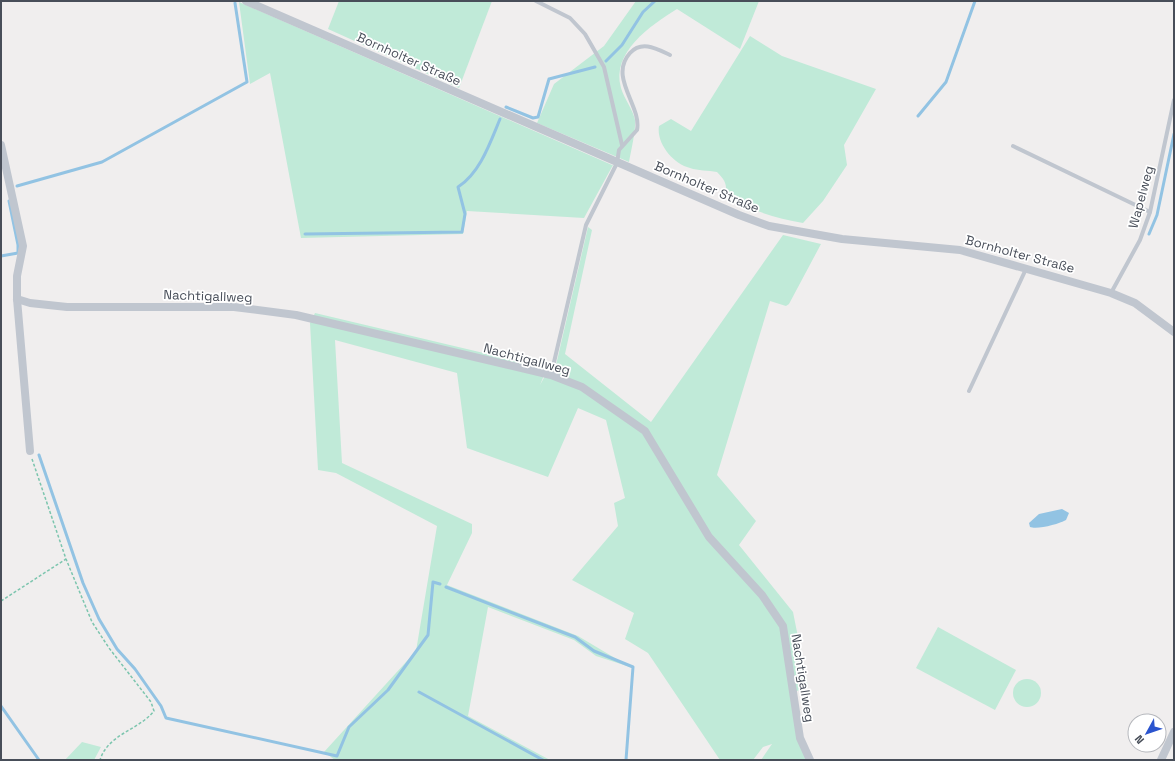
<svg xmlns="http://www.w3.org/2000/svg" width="1175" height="761" font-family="'Space Grotesk',sans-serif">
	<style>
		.green { fill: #c0ead8 }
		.water { fill: #92c3e3 }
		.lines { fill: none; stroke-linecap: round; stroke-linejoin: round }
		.stream { stroke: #92c3e3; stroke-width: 3 }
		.path { stroke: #7cc5ae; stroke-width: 1.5; stroke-dasharray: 3 2; stroke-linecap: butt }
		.service { stroke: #c0c6cf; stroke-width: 4 }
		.minor { stroke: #c0c6cf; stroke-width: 8 }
		.labels { text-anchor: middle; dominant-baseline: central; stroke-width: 3.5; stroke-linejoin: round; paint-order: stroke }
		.street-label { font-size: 13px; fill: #484e59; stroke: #fff }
	</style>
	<rect width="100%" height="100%" fill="#f0eeee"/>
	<g class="green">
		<path d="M339 1H492L459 88 328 29Z"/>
		<path d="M636 1H759L740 49 677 9C650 26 611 52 621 88 624 99 633 109 635 120 636 130 631 151 629 162L537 123 554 84 604 46Z"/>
		<path d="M239 2 612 165H613L584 218 467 211 463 234 301 238 270 73 250 84Z"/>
		<path d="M750 36 782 56 876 89 844 145 847 165 823 201 803 223C776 218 750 211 726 195 727 184 725 180 717 172 708 170 698 171 690 168 673 164 656 143 659 126L671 119 691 131Z"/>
		<path d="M588 227 592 230 565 354 651 422 783 235 821 244 789 304 786 306 770 301 717 475 756 521 739 545 793 612 808 687 794 692 807 760H761L772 744 763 747 753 760H720L648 653 625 639 634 613 572 580 618 526 614 503 625 498 606 420 578 408 548 477 467 448 457 373 335 340 342 463 472 524V533L447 585 578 636 630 667 596 656 574 640 488 607 468 716 550 760H335L324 752 416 651 437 526 336 473 318 470 310 323 315 313 547 368 540 385 545 376 553 378Z"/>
		<path d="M938 627 1016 670 995 710 916 668Z"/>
		<circle cx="1027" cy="693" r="14"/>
		<path d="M82 742 101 747 94 760H65Z"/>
	</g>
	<path class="water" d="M1062 509 1069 513 1066 520C1059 524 1037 530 1030 527L1029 523 1039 514Z"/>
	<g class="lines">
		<g class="stream">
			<path d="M606 61 622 45 643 12 655 1"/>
			<path d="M506 107 533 118 538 117 549 79 595 67"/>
			<path d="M918 116 946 82 975 1"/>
			<path d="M17 186 102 162 247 82 235 3"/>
			<path d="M305 234 462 232 465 214 458 187C480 173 490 143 500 119"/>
			<path d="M1149 234 1157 215 1174 134"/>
			<path d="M1 256 18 253V245L9 201"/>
			<path d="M39 455 83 583 99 619 117 649 135 669 161 706 166 718 337 756 349 727 388 690 428 635 433 582 440 584"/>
			<path d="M446 587 575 637 594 651 633 667 626 760"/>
			<path d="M419 692 543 760"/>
			<path d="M1 706 39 760"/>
		</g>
		<g class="path">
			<path d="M32 459 66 559 92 622 109 648 151 702 154 711C139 730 108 734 100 760"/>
			<path d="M1 601 66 559"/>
		</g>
		<g class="service">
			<path d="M536 1 570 18 585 34 604 67 622 145"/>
			<path d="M1013 146 1150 212"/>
			<path d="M1111 293 1140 240 1150 212 1174 100"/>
			<path d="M551 375 586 225 617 163 619 150 637 130C642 106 608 77 630 53 642 40 657 49 670 55"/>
			<path d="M969 391 1026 269"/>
		</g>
		<g class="minor">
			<path d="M246 1 739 215 769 226 842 239 960 250 1111 293 1135 303 1174 332"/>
			<path d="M1 145 23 246 17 276V299L30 451"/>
			<path d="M17 299 30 303 67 307H234L296 315 551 375 582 387 645 431 709 537 762 595 783 626 800 738 810 760"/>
			<path d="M1161 760 1174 732"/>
		</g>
	</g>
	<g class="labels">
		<g class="street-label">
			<text transform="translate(409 59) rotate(24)">Bornholter Straße</text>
			<text transform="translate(707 187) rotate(23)">Bornholter Straße</text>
			<text transform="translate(1141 197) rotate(-75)">Wapelweg</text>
			<text transform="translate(1020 254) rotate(15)">Bornholter Straße</text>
			<text transform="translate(208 296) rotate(2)">Nachtigallweg</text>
			<text transform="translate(527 359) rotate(15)">Nachtigallweg</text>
			<text transform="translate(803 678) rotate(81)">Nachtigallweg</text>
		</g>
	</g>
	<rect width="1175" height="761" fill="none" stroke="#484e59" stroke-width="4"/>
	<g transform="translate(1147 733) rotate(230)"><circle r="19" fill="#ffffff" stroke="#b6b8bd"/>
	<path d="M0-3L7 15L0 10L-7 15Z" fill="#2b54ce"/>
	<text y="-6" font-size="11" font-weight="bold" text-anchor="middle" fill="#484e59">N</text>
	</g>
</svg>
